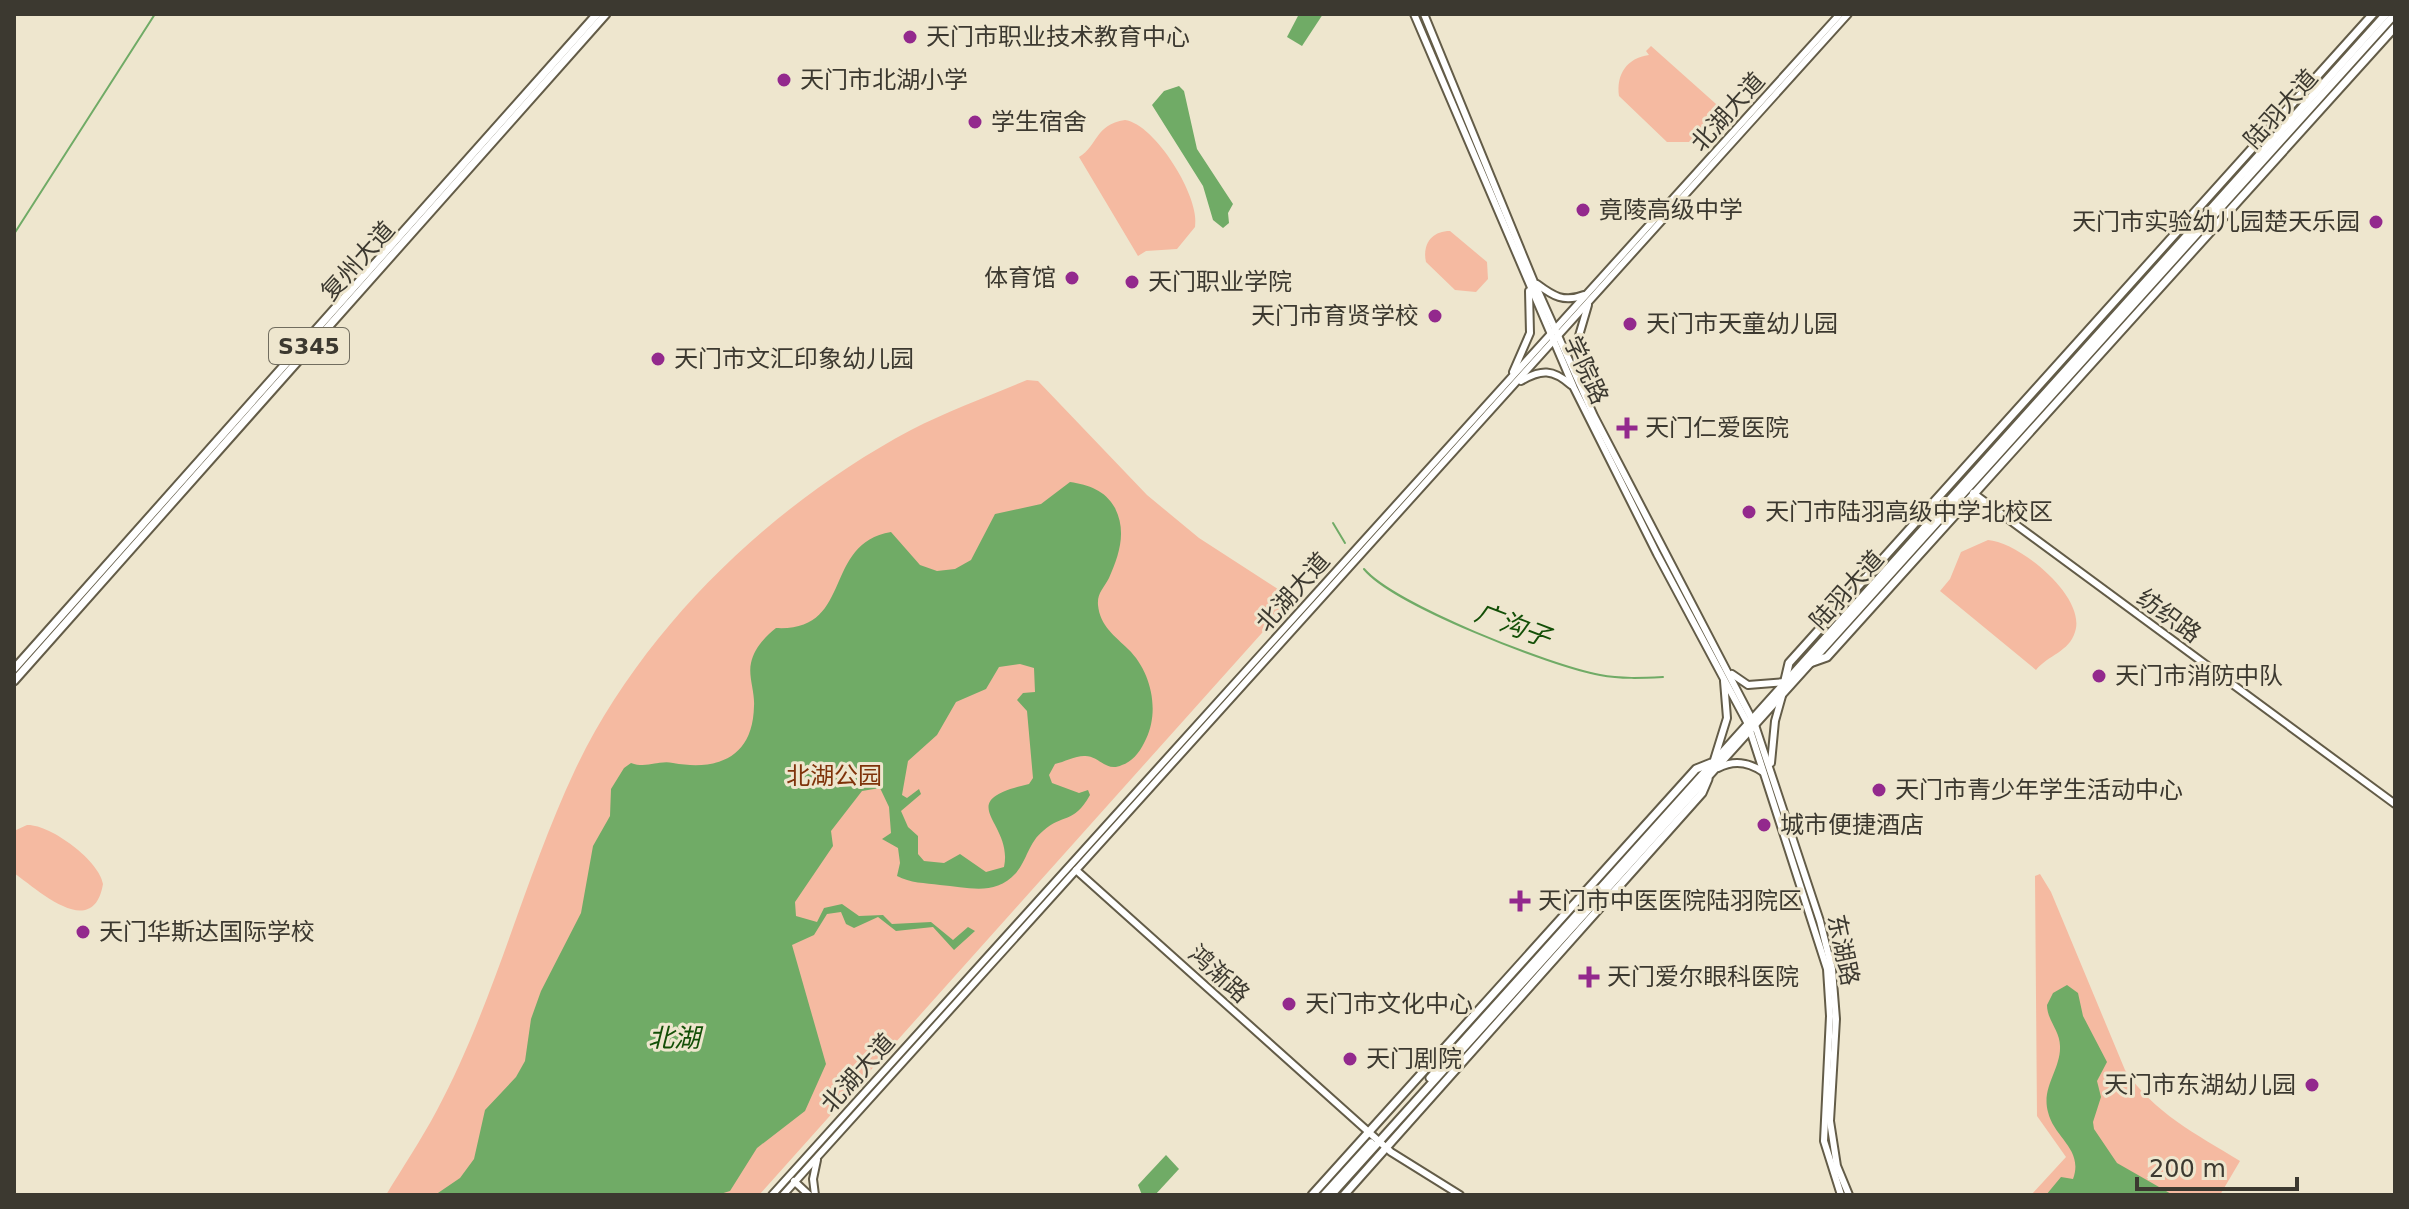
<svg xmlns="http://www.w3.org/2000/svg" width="2409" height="1209" font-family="'DejaVu Sans','Noto Sans SC',sans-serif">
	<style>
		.green { fill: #f5baa1 }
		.water { fill: #70ab66; fill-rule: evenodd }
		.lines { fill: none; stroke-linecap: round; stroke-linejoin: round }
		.stream { stroke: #70ab66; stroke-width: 2 }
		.secondary-casing { stroke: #635c48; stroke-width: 10 }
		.primary-casing { stroke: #635c48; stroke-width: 11 }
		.secondary { stroke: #fff; stroke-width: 6 }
		.primary { stroke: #fff; stroke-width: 7 }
		.poi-dot { fill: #93298d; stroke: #eee6ce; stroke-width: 3 }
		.labels { text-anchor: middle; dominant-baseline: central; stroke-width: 6; stroke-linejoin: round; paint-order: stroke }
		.shield { fill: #eee6ce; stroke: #716d5f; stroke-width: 2 }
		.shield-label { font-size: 22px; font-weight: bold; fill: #3c3930 }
		.poi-label { font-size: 24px; fill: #3c3930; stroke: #eee6ce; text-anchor: start }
		.street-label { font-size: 24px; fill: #3c3930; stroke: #eee6ce }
		.park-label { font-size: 24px; fill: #7f330a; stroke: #eee6ce }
		.water-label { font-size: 26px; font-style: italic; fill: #134f07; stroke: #eee6ce }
	</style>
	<rect width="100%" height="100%" fill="#eee6ce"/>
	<g class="green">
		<path d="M1651 46 1725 112 1720 117 1712 111 1707 129 1691 142H1667L1619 96C1616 74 1627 58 1649 55L1646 51Z"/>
		<path d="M1125 120C1155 124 1201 198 1195 227L1177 249 1146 251 1138 256 1079 157C1099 145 1094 125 1125 120Z"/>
		<path d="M1450 231 1487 262 1488 279 1476 292 1455 290 1426 262C1422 244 1432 231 1450 231Z"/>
		<path d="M1027 380 1038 381 1147 495 1199 538 1281 591 1286 606 759 1195H386C403 1167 421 1140 436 1112 494 1004 523 881 575 770 643 627 772 504 911 430 948 411 989 396 1027 380Z"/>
		<path d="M1988 540C2019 542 2087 597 2075 632 2069 652 2048 655 2036 670L1940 591 1950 579 1961 552Z"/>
		<path d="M27 825C50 824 100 861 103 884 93 942 37 889 14 873V831Z"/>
		<path d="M2040 874 2051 892 2125 1070C2154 1113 2196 1134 2240 1161L2220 1195H2031L2066 1157 2037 1116 2035 876Z"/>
	</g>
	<g class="water">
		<path d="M1299 14H1323L1302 46 1287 37Z"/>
		<path d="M1179 86 1184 91 1197 149 1233 204 1228 213 1229 223 1223 228 1213 220 1203 186 1152 105 1164 91Z"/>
		<path d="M1070 482C1089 485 1105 490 1115 508 1127 532 1119 555 1109 578 1104 588 1097 593 1098 605 1100 626 1115 636 1128 649 1151 671 1160 710 1146 739 1141 750 1134 761 1122 765 1106 773 1099 755 1084 756 1075 756 1064 762 1055 764L1049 775 1052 783 1079 793 1088 790 1090 795C1073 825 1063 813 1043 831 1029 842 1027 860 1016 873 994 897 968 887 940 885 925 883 910 883 897 876L900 863 898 848 882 839 891 833 889 807 880 788 862 791 831 831 833 846 795 902 796 916 817 922 824 908 842 904 859 916 883 915 892 924 931 922 953 940 968 927 975 931 954 950 933 927 896 931 878 917 854 928 846 924 841 912 827 914 814 935 792 945 826 1064 805 1111 757 1148 730 1191 717 1195H435L460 1178 474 1159 485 1110 516 1077 525 1061 531 1019 541 991 581 913 593 846 610 816 611 789 624 768 631 763C647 769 658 760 673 763 717 771 753 758 754 706 755 692 748 676 751 663 754 648 765 637 776 628 855 632 821 544 891 532L920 565 937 571 955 569 971 560 995 514 1041 504ZM1020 664 1034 668 1035 692 1023 693 1017 700 1027 711 1033 778 1029 784C949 802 1014 821 1004 867L986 872 960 854 944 863 924 861 918 854V836L908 827 901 811 921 794 919 789 907 798 902 795 908 761 937 735 956 702 986 689 999 667Z"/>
		<path d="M2067 985 2078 993 2083 1016 2107 1062 2097 1081 2101 1097 2093 1122 2094 1129 2117 1163 2173 1195H2046L2061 1177 2073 1179C2084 1149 2054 1138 2048 1112 2041 1087 2061 1069 2060 1046 2060 1031 2047 1020 2047 1005L2053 993Z"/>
		<path d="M1166 1155 1179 1169 1155 1195H1142L1138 1185Z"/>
	</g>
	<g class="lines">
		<g class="stream">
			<path d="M14 234 155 14"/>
			<path d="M1333 523 1345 543"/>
			<path d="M1364 569C1394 605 1551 666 1600 675 1621 679 1642 678 1663 677"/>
		</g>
		<g class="secondary-casing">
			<g id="secondary">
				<path d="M1414 14 1574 388 1657 554 1748 724 1827 969 1830 1016 1824 1141 1841 1195"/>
				<path d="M1424 14 1534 282 1594 416 1755 725 1820 921 1832 969 1836 1019 1830 1121 1837 1166 1849 1195"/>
				<path d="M1537 284C1553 296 1564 303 1584 295"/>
				<path d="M1513 372 1530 333 1529 291"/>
				<path d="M1577 372 1576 346 1588 305"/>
				<path d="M1521 381C1541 369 1553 369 1571 385"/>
				<path d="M1973 493 2395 804"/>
				<path d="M1732 674 1748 685 1785 682"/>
				<path d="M1714 760 1727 718 1724 681"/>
				<path d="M1771 763 1775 721 1782 696"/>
				<path d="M1718 768C1733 760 1749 762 1763 772"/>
				<path d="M1076 870 1391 1152 1460 1195"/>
				<path d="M794 1181 809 1195"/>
				<path d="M772 1195 1840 14"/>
				<path d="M783 1195 1848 14"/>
				<path d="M815 1195 813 1179 817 1160"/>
			</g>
		</g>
		<g class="primary-casing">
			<g id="primary">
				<path d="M1810 663 1827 657 2395 27"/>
				<path d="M14 669 597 14"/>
				<path d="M1785 680 1789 663 2373 14"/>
				<path d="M14 681 606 14"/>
				<path d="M1430 1078 2386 14"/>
				<path d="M1312 1195 1696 769 1711 763"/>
				<path d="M1324 1195 1371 1143"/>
				<path d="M1331 1195 2395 14"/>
				<path d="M1344 1195 1702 793 1708 779"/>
			</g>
		</g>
		<use href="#secondary" class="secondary"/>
		<use href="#primary" class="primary"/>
	</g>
	<g class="poi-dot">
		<circle cx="910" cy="37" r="8"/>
		<circle cx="784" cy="80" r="8"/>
		<circle cx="975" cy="122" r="8"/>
		<circle cx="1583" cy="210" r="8"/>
		<circle cx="2376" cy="222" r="8"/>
		<circle cx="1072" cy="278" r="8"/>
		<circle cx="1132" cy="282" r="8"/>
		<circle cx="1435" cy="316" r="8"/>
		<circle cx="1630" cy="324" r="8"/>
		<circle cx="658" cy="359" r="8"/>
		<path d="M1623 416h8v8h8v8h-8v8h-8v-8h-8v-8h8z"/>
		<circle cx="1749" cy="512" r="8"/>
		<circle cx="2099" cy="676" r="8"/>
		<circle cx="1879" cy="790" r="8"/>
		<circle cx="1764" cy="825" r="8"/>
		<path d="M1516 889h8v8h8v8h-8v8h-8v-8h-8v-8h8z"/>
		<circle cx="83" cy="932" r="8"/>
		<path d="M1585 965h8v8h8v8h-8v8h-8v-8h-8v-8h8z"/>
		<circle cx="1289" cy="1004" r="8"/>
		<circle cx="1350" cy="1059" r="8"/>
		<circle cx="2312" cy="1085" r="8"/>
	</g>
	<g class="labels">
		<rect class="shield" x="269" y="328" width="80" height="36" rx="6"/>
		<g class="shield-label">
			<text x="309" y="346">S345</text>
		</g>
		<g class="poi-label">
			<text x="926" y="37">天门市职业技术教育中心</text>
			<text x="800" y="80">天门市北湖小学</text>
			<text x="991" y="122">学生宿舍</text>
			<text x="1599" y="210">竟陵高级中学</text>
			<text x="2360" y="222" text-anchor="end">天门市实验幼儿园楚天乐园</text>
			<text x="1056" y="278" text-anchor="end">体育馆</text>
			<text x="1148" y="282">天门职业学院</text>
			<text x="1419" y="316" text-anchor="end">天门市育贤学校</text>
			<text x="1646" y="324">天门市天童幼儿园</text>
			<text x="674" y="359">天门市文汇印象幼儿园</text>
			<text x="1645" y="428">天门仁爱医院</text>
			<text x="1765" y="512">天门市陆羽高级中学北校区</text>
			<text x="2115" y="676">天门市消防中队</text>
			<text x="1895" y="790">天门市青少年学生活动中心</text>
			<text x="1780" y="825">城市便捷酒店</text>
			<text x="1538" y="901">天门市中医医院陆羽院区</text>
			<text x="99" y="932">天门华斯达国际学校</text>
			<text x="1607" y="977">天门爱尔眼科医院</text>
			<text x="1305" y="1004">天门市文化中心</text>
			<text x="1366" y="1059">天门剧院</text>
			<text x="2296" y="1085" text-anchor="end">天门市东湖幼儿园</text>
		</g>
		<g class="street-label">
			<text transform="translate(2281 109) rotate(-48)">陆羽大道</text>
			<text transform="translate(1728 112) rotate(-48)">北湖大道</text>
			<text transform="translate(358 261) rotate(-48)">复州大道</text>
			<text transform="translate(1586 370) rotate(65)">学院路</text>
			<text transform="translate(1847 590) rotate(-48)">陆羽大道</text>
			<text transform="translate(1293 592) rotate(-48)">北湖大道</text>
			<text transform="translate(2169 616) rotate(36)">纺织路</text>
			<text transform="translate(1843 950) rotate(78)">东湖路</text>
			<text transform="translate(1219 974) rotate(42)">鸿渐路</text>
			<text transform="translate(858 1073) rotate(-48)">北湖大道</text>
		</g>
		<g class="park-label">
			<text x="834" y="776">北湖公园</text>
		</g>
		<g class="water-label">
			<text transform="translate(1513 625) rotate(21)">广沟子</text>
			<text x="674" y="1038">北湖</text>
		</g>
	</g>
	<rect width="2409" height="1209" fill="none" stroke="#3c3930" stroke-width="32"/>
	<path d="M2137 1177v12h160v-12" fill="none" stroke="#3c3930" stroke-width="4"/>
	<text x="2149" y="1177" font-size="24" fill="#3c3930" stroke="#eee6ce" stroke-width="6" paint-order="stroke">200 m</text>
</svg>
